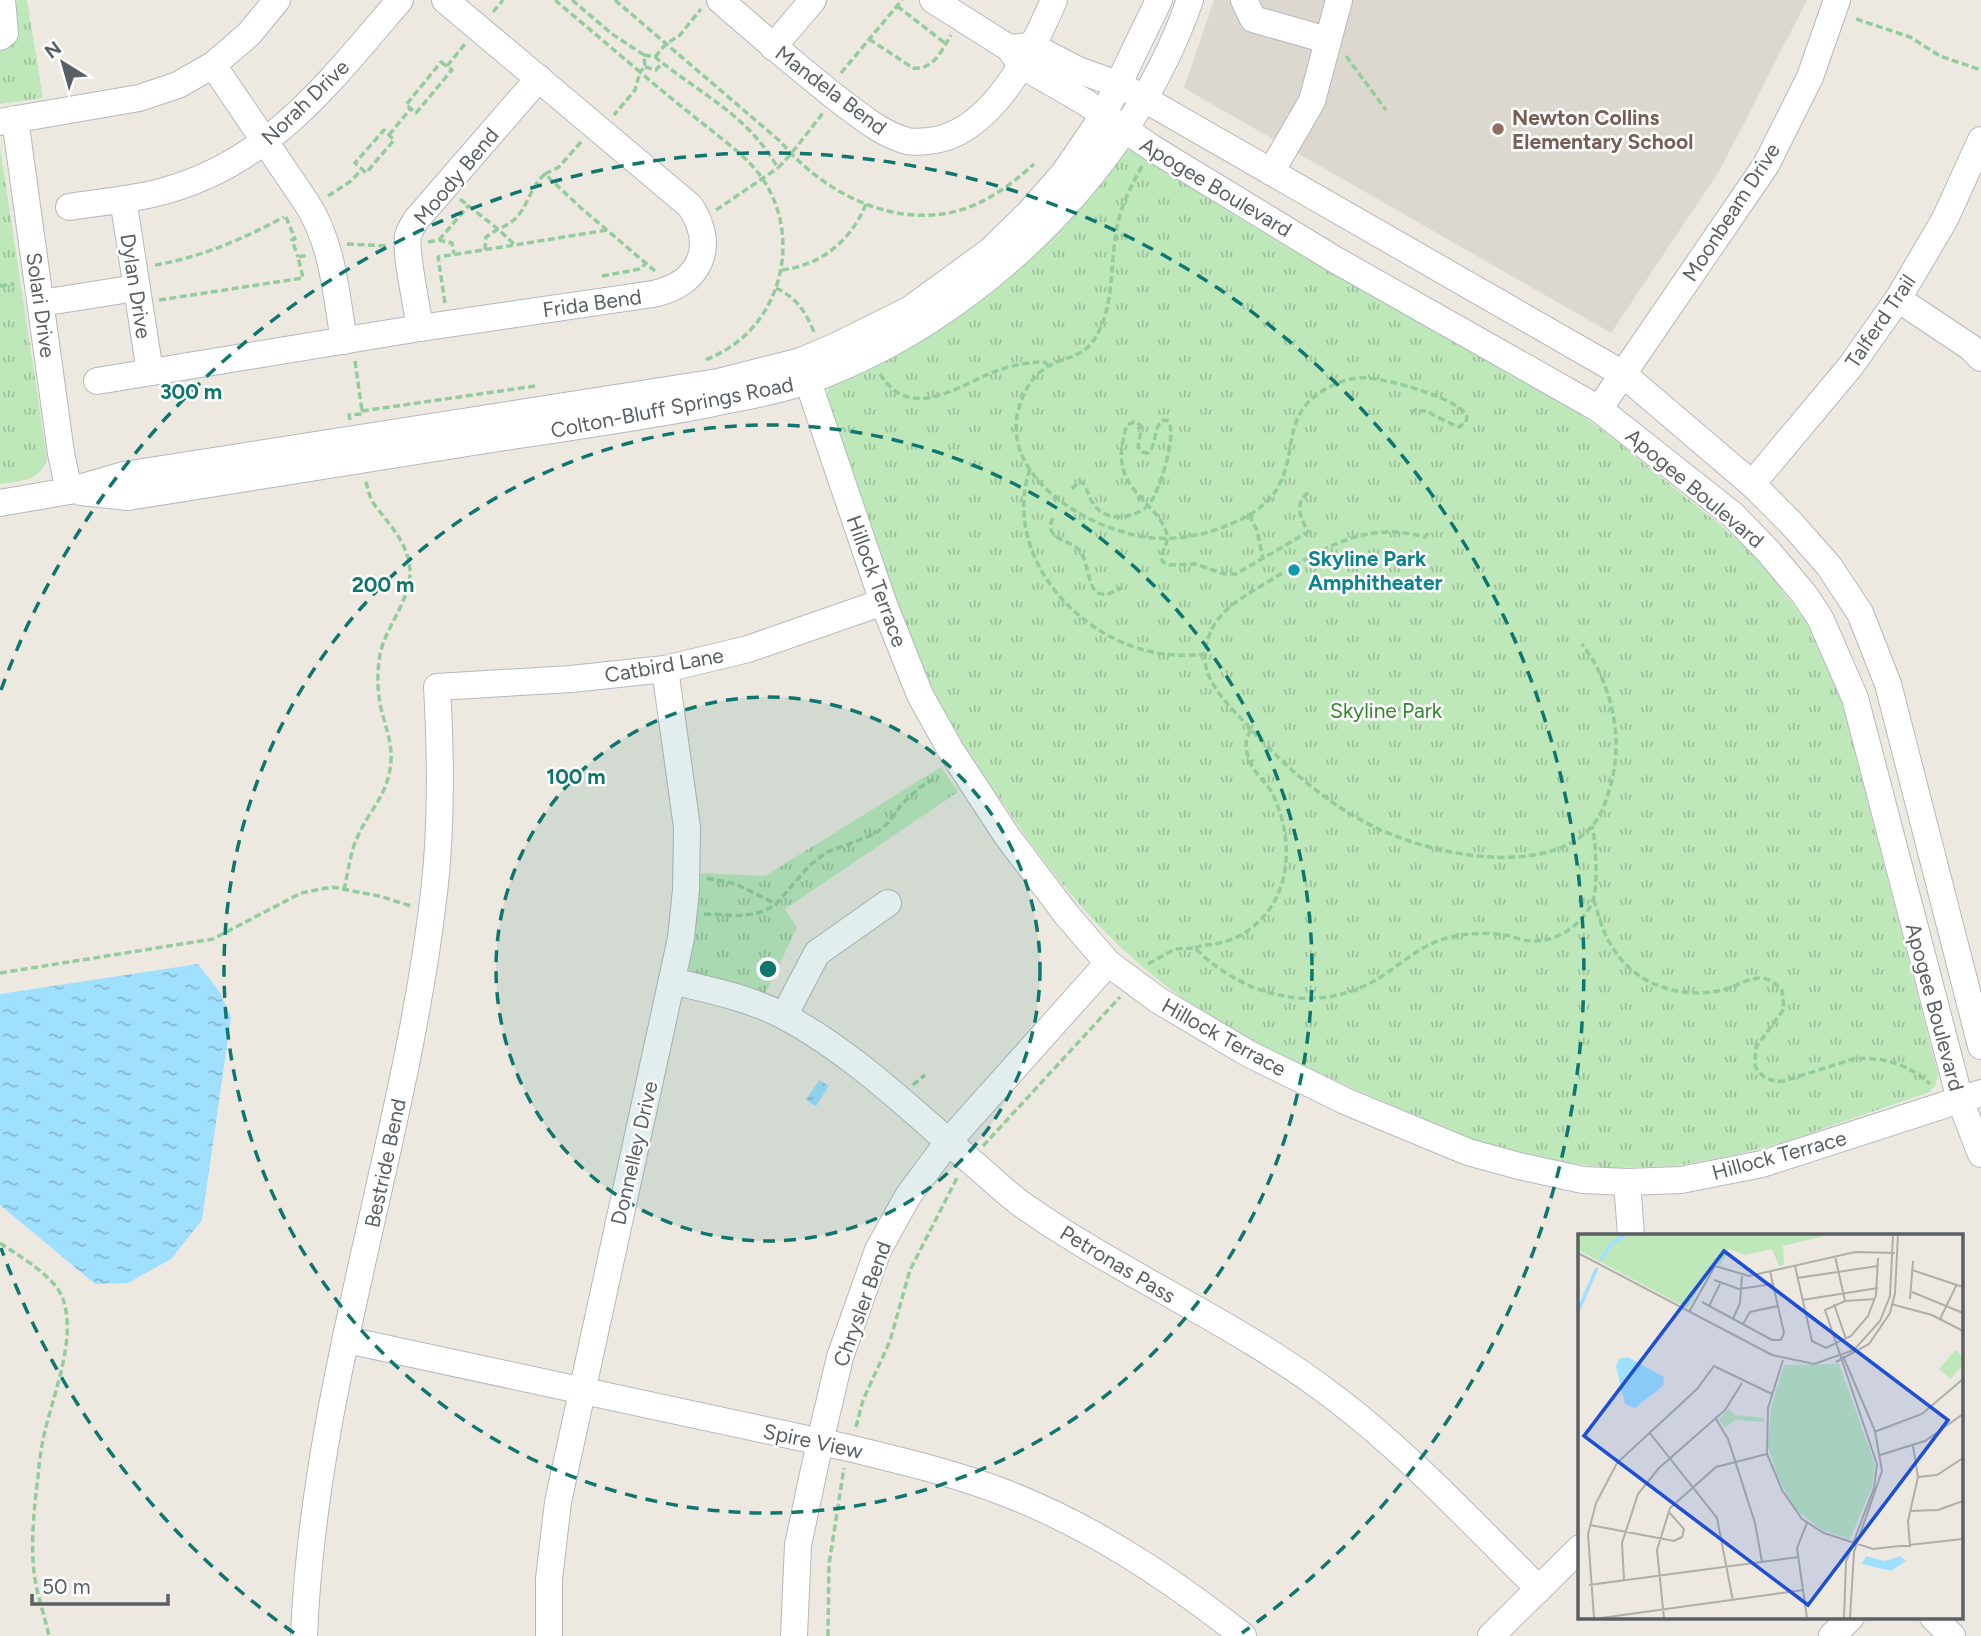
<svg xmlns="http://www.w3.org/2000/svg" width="1981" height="1636" font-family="Figtree,sans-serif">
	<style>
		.education { fill: #ddd8cf }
		.park { fill: url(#park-tufts) }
		.water { fill: url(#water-ripples) }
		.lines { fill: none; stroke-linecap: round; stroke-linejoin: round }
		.minor-casing { stroke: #b4b8bd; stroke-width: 28 }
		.path { stroke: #94cc9e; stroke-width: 3.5; stroke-dasharray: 7 3.5; stroke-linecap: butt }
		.minor { stroke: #fff; stroke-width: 26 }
		.ring { fill: none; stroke: #0f766e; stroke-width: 3.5; stroke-dasharray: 12 9 }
		.education-dot { fill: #8d6e63; stroke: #fff; stroke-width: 2.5 }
		.culture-dot { fill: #0f9aa8; stroke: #fff; stroke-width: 2.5 }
		.labels { text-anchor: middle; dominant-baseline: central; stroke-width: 5; stroke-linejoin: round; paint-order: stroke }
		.street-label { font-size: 21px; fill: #595f63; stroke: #fff }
		.education-label { font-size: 21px; font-weight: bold; fill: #785e54; stroke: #fff; text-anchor: start }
		.culture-label { font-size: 21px; font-weight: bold; fill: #0d838f; stroke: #fff; text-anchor: start }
		.park-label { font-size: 21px; fill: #32862e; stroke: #fff }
		.inset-river { fill: none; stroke: #9fdfff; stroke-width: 3.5 }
		.inset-road { fill: none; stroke: #aeaeaa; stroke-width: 2 }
		.view { fill: #1d4ed8; fill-opacity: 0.15; stroke: #1d4ed8; stroke-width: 3.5 }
		.inset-edge { fill: none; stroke: #595f63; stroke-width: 3.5 }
		.centre { fill: #0f766e; stroke: #fff; stroke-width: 3.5 }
		.ring-label { font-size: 21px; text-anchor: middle; font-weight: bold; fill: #0f766e; stroke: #fff; stroke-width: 5; stroke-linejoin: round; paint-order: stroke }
	</style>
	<defs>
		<pattern id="park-tufts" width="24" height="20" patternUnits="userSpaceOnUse" patternTransform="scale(1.75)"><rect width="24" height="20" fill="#bfe8ba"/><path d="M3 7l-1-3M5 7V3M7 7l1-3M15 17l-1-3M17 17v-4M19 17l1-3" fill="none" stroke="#9ebf9b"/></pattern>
		<pattern id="water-ripples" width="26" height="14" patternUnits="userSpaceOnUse" patternTransform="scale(1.75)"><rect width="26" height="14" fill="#9fdfff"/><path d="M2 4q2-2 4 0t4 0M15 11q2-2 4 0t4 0" fill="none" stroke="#85b8d2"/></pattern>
	</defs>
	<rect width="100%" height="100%" fill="#eee9e0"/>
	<path class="education" d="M1214 0H1807L1720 170 1611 333 1184 88Z"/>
	<g class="park">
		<path d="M0 0H27L43 98 0 104Z"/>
		<path d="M0 146 47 458C42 481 20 481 0 484Z"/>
		<path d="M1124 149 1132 150 1511 371 1579 413 1614 439 1724 528 1757 558 1805 620 1823 655 1841 698 1938 1074 1936 1084 1930 1092 1778 1144 1740 1154 1675 1166 1611 1168 1545 1160 1474 1140 1347 1086 1241 1036C1134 974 1073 906 1004 805 977 766 950 726 930 683 891 595 863 498 831 408L827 395 829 383Z"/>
		<path d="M941 767 958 792 785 909 797 928 765 994 692 973 689 967 690 957 701 873 765 876Z"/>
	</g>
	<g class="water">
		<path d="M198 964 219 991 231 1017 202 1220 171 1259 128 1283 95 1284 0 1205V994Z"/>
		<path d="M819 1080 829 1086 816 1106 806 1100Z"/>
	</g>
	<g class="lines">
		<g class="minor-casing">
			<g id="minor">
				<path d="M720 0C760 35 801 70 843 103 863 118 882 134 907 141 914 143 921 141 928 141 991 136 1032 51 1054 0"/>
				<path d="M933 0 1009 48 1021 65 1085 102 1152 148 1334 259 1599 409 1733 515 1768 551 1804 594 1820 618 1855 698 1960 1100 1981 1154"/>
				<path d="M1244 0 1253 19 1327 40"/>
				<path d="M0 37 5 33 2 0"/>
				<path d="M773 47 813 0"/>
				<path d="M1009 48 1032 46 1078 70 1120 85 1623 374 1752 484 1791 523 1829 566 1860 613 1888 684 1981 1046"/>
				<path d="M213 65 306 202C333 243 336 294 344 341"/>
				<path d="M15 119 61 453 69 491"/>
				<path d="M0 122 139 98 178 85 213 65 249 34 277 0"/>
				<path d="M1271 172 1312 101 1339 0"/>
				<path d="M123 199 150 372"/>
				<path d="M69 207C100 202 133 200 164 191 271 162 331 80 400 0"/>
				<path d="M1898 299 1970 347 1981 358"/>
				<path d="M41 303 136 288"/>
				<path d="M420 328C417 306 405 254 408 236 409 231 413 225 416 220L539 78"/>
				<path d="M801 361 883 602 920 695 950 749 1007 836 1066 914 1108 963 1158 1000 1249 1054 1345 1101 1468 1152 1519 1166 1583 1180 1627 1182 1681 1180 1762 1164 1981 1093"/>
				<path d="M97 381 420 328 653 294C700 284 717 247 690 206L445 0"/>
				<path d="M1599 409 1766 165 1810 77 1837 0"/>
				<path d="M1752 484 1850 367 1898 299 1945 219 1981 140"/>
				<path d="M81 492 128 497C254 477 380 457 505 437 573 427 642 417 709 404 742 397 775 392 807 381 976 321 1131 170 1190 0"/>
				<path d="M0 503 69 491 124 475 718 382 801 361 836 346 909 310 990 251 1029 213 1064 173 1103 116 1159 0"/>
				<path d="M672 981C710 990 749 998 784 1016 857 1055 917 1116 979 1168 994 1181 1008 1195 1024 1206 1124 1276 1239 1324 1335 1398 1409 1454 1473 1524 1539 1589"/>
				<path d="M784 1016 817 953 888 903"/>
				<path d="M1627 1182 1631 1235"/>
				<path d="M347 1340 849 1448C897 1460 945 1471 992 1488 1084 1521 1167 1576 1243 1636"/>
				<path d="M1933 1617 1952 1636"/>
				<path d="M304 1636C314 1384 405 1143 434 893 442 825 441 756 437 687L571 679 665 669 748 649 883 602"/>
				<path d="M549 1636V1579L558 1502 681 938 686 890 687 827 665 669"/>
				<path d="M794 1636 798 1545 820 1442 840 1357 878 1250 908 1196 948 1142 1108 963"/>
				<path d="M1491 1636 1580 1548"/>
				<path d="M1832 1636 1851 1617"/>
			</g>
		</g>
		<g class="path">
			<path d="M555 0 640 72 635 90 614 115"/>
			<path d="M572 0 612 34 644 55 645 67 640 72C663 92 687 111 711 130 728 144 749 159 762 178 786 213 789 257 773 295 760 326 736 348 705 360"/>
			<path d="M615 0 781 142C824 194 899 232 967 208 992 199 1014 182 1034 164"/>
			<path d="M897 6 945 43"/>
			<path d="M493 12 503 0"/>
			<path d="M1856 19 1910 37 1940 56 1981 70"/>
			<path d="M869 39 913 68C934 70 941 51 951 35"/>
			<path d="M644 55 655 57C700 94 747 114 778 168L791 154 823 113"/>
			<path d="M1346 56 1386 110"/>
			<path d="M655 57 666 44 680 35 701 9"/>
			<path d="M441 62 452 70 416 113 406 105Z"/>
			<path d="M447 66 465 44"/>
			<path d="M645 67 656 70 662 63"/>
			<path d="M841 73 902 0"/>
			<path d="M389 135 411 108"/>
			<path d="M581 142 559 167 545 174 581 208 655 271"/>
			<path d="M1142 166C1130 188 1119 209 1116 234 1110 267 1114 303 1098 333 1085 359 1067 355 1047 367 1030 377 1021 397 1017 416 1006 483 1096 533 1153 538 1180 540 1210 534 1235 522 1252 515 1271 502 1279 485 1299 447 1280 412 1331 386 1341 381 1355 377 1366 378 1386 378 1462 399 1467 417L1466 422 1459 427C1452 424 1431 415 1428 411H1412"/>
			<path d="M328 196 351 181 362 169 366 173 394 140 384 130 355 163 362 169"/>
			<path d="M460 199 498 229C529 218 524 193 545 174"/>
			<path d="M716 210 778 168"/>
			<path d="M286 217 295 239 292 240 298 257"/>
			<path d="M439 240 469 205"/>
			<path d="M428 242 439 240 452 243 454 254"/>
			<path d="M347 244 388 246"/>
			<path d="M485 250 486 237 498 229 515 245 607 230"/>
			<path d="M155 265C202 257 243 239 284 217"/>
			<path d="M782 270C821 265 851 241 866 204"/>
			<path d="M602 276 640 269 646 263"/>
			<path d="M0 286 14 284"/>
			<path d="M776 288C797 298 805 311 814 332"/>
			<path d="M159 300 303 278 298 257 308 255"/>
			<path d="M445 303 438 257 515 245"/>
			<path d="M355 361 362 411"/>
			<path d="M880 374C911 423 957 386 996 371 1009 366 1025 363 1039 362H1045L1048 366"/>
			<path d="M350 420 349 415 362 414V411L535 386"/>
			<path d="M1030 469C1002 552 1073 635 1152 652 1169 656 1187 656 1205 654"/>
			<path d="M1072 489 1079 481 1083 483C1088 489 1088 497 1093 503 1105 523 1132 519 1148 506 1159 493 1178 434 1168 421L1163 420C1152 428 1158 444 1148 453L1142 452 1138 447 1141 431 1140 425 1134 422 1127 425C1117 458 1119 475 1143 500 1149 507 1156 513 1161 521 1163 525 1167 531 1167 536 1168 543 1163 550 1161 557L1163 562 1169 565 1195 564 1225 574H1236L1308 532C1300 516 1293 504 1310 491"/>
			<path d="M1249 515 1257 530 1263 559"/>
			<path d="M1053 518C1042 539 1069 539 1079 550 1093 565 1083 611 1121 588"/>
			<path d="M1428 533 1425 537C1360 519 1318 553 1264 584 1236 601 1209 616 1205 653 1203 682 1228 704 1246 724 1279 760 1319 798 1363 821 1418 852 1531 878 1584 834 1600 821 1606 802 1611 784 1624 736 1611 682 1582 644"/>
			<path d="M707 878 736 884 776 904 810 865 827 852 875 834 888 823 901 805 919 788 939 776"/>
			<path d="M344 890C348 873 350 853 357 838 370 808 389 795 391 760 392 741 385 726 381 708 377 690 377 672 380 654 387 622 418 593 408 558 402 536 387 522 374 504 369 497 368 488 365 479"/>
			<path d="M1593 900C1597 906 1597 913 1600 920 1604 934 1611 947 1620 958 1642 986 1683 998 1718 991 1732 989 1745 979 1759 978 1767 977 1776 984 1782 990L1784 1009 1756 1047 1755 1066C1762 1078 1770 1082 1784 1081L1853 1059C1882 1056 1908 1064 1930 1084"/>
			<path d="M704 914C733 914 751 921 776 904"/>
			<path d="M1195 948C1201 945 1208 945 1216 944 1228 941 1240 937 1250 929 1292 898 1294 841 1274 797 1269 785 1258 777 1252 766 1246 754 1243 741 1251 730"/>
			<path d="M1148 964 1175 949 1195 948C1243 996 1313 1015 1374 981 1400 966 1418 946 1447 938 1466 933 1486 932 1505 935 1515 937 1526 942 1536 941 1561 940 1585 922 1593 900 1598 888 1596 839 1592 826"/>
			<path d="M0 973 213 939 301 893 332 887 379 896 411 906"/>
			<path d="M913 1085 925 1075"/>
			<path d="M983 1146 1120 997"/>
			<path d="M0 1243C19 1256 56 1277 63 1299 77 1339 53 1395 44 1435 41 1449 39 1463 38 1477 34 1507 30 1549 35 1579 38 1598 45 1617 49 1636"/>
			<path d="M856 1427 863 1400 890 1341 910 1270 958 1176"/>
			<path d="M828 1636 829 1564 844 1468"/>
		</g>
		<use href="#minor" class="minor"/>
	</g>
	<circle cx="768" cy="969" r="272" fill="#0f766e" fill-opacity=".12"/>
	<g class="ring">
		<circle cx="768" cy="969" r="272"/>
		<circle cx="768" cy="969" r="544"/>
		<path d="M294 1633A816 816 0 0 1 1 1248M1 690A816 816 0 1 1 1242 1633"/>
	</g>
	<circle class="education-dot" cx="1498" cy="129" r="7"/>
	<circle class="culture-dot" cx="1294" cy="570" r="7"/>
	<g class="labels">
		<g class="street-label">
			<text transform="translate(831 90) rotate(37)">Mandela Bend</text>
			<text transform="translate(305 102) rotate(-44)">Norah Drive</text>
			<text transform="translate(456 176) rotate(-50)">Moody Bend</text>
			<text transform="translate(1216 187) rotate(31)">Apogee Boulevard</text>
			<text transform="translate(1731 212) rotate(-57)">Moonbeam Drive</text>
			<text transform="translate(136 286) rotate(81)">Dylan Drive</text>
			<text transform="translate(592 303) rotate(-8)">Frida Bend</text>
			<text transform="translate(41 305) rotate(82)">Solari Drive</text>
			<text transform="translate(1880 321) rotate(-56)">Talferd Trail</text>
			<text transform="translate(672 407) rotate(-11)">Colton-Bluff Springs Road</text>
			<text transform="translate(1695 488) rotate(40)">Apogee Boulevard</text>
			<text transform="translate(877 581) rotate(70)">Hillock Terrace</text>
			<text transform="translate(664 665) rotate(-10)">Catbird Lane</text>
			<text transform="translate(1935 1007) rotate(75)">Apogee Boulevard</text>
			<text transform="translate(1224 1037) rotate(29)">Hillock Terrace</text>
			<text transform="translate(634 1153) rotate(-77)">Donnelley Drive</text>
			<text transform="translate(1779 1155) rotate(-15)">Hillock Terrace</text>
			<text transform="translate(385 1163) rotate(-78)">Bestride Bend</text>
			<text transform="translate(1118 1264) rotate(31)">Petronas Pass</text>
			<text transform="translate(862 1304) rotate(-70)">Chrysler Bend</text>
			<text transform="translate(813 1441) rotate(12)">Spire View</text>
		</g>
		<g class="education-label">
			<text x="1512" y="117">Newton Collins<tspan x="1512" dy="24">Elementary School</tspan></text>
		</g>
		<g class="culture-label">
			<text x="1308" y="558">Skyline Park<tspan x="1308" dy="24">Amphitheater</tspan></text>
		</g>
		<g class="park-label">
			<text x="1386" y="710">Skyline Park</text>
		</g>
	</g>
	<g transform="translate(1578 1234)">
		<rect width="385" height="385" fill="#eee9e0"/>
		<path d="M0 1H250L205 12 206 31 201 32 194 15 167 21 151 15 142 32 136 29 109 74 0 16ZM261 130 297 230 294 253 272 305 244 296 217 275 201 246 190 213 193 173 206 131ZM150 175 157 181 187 184 186 188 157 186 147 194 141 186Z" fill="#bfe8ba"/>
		<path d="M377 116 385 122V130L373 145 361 135Z" fill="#bfe8ba"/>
		<path d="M50 123 86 143 85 152 57 174 47 170 38 132 41 125ZM288 322 307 327 322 322 328 327 313 337 284 330Z" fill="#9fdfff"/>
		<path class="inset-river" d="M23 26 33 10 47 1M0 77 19 34"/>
		<path class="inset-road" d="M0 19 194 121 236 130 276 116 302 87 312 62 315 1M257 22 267 67M217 32 234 107 248 114 273 102 290 82 298 61 300 24M334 36 385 53M219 44 300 32M136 46 161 55 195 50M334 58 385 79M332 65 335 27M224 66 300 54M124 68 194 106H203L206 99 192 37M256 70 268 105M313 70 354 81 385 97M131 72 142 50M111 78 137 32 171 42 277 18 317 19M155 85 162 69 164 42M362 85 379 50M165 90 172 78 200 72M265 122 297 197 304 237 276 318 272 384M205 126 190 174 189 220 204 256 224 285 246 299 295 315 385 305M258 128 291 110 312 79 317 59 320 1M138 185 150 205 177 289 184 328M71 198 139 284 155 367M296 198 344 180 385 145M302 221 347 207 385 180M340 243 359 241 385 224M332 277 360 276 385 267M229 289 219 314 229 384M12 291 96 307 104 303 106 295 90 277M332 313 330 287 340 243 335 212M46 346 44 309 60 260 81 234 147 176 164 149M11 351 221 323M16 384 10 300 18 269 39 229 119 155 136 132 194 160M23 384 225 356M86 384 79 316 92 274 138 233 189 220M266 384 268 328 296 254 299 230 247 76 267 67 297 65"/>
		<path class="view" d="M146 17 370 186 230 371 6 202Z"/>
		<rect width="385" height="385" class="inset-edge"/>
	</g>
	<circle cx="768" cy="969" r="10" class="centre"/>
	<g class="ring-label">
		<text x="191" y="399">300 m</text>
		<text x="383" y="592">200 m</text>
		<text x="576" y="784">100 m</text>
	</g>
	<g transform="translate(63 63) rotate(323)" stroke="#ffffff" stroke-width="5" paint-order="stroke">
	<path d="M0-5L12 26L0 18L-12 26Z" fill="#595f63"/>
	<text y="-10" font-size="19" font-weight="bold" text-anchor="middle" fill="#595f63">N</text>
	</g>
	<path d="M32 1594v10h136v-10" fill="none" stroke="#595f63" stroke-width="3.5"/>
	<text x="42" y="1594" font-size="21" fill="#595f63" stroke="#ffffff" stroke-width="5" paint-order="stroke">50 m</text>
</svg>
